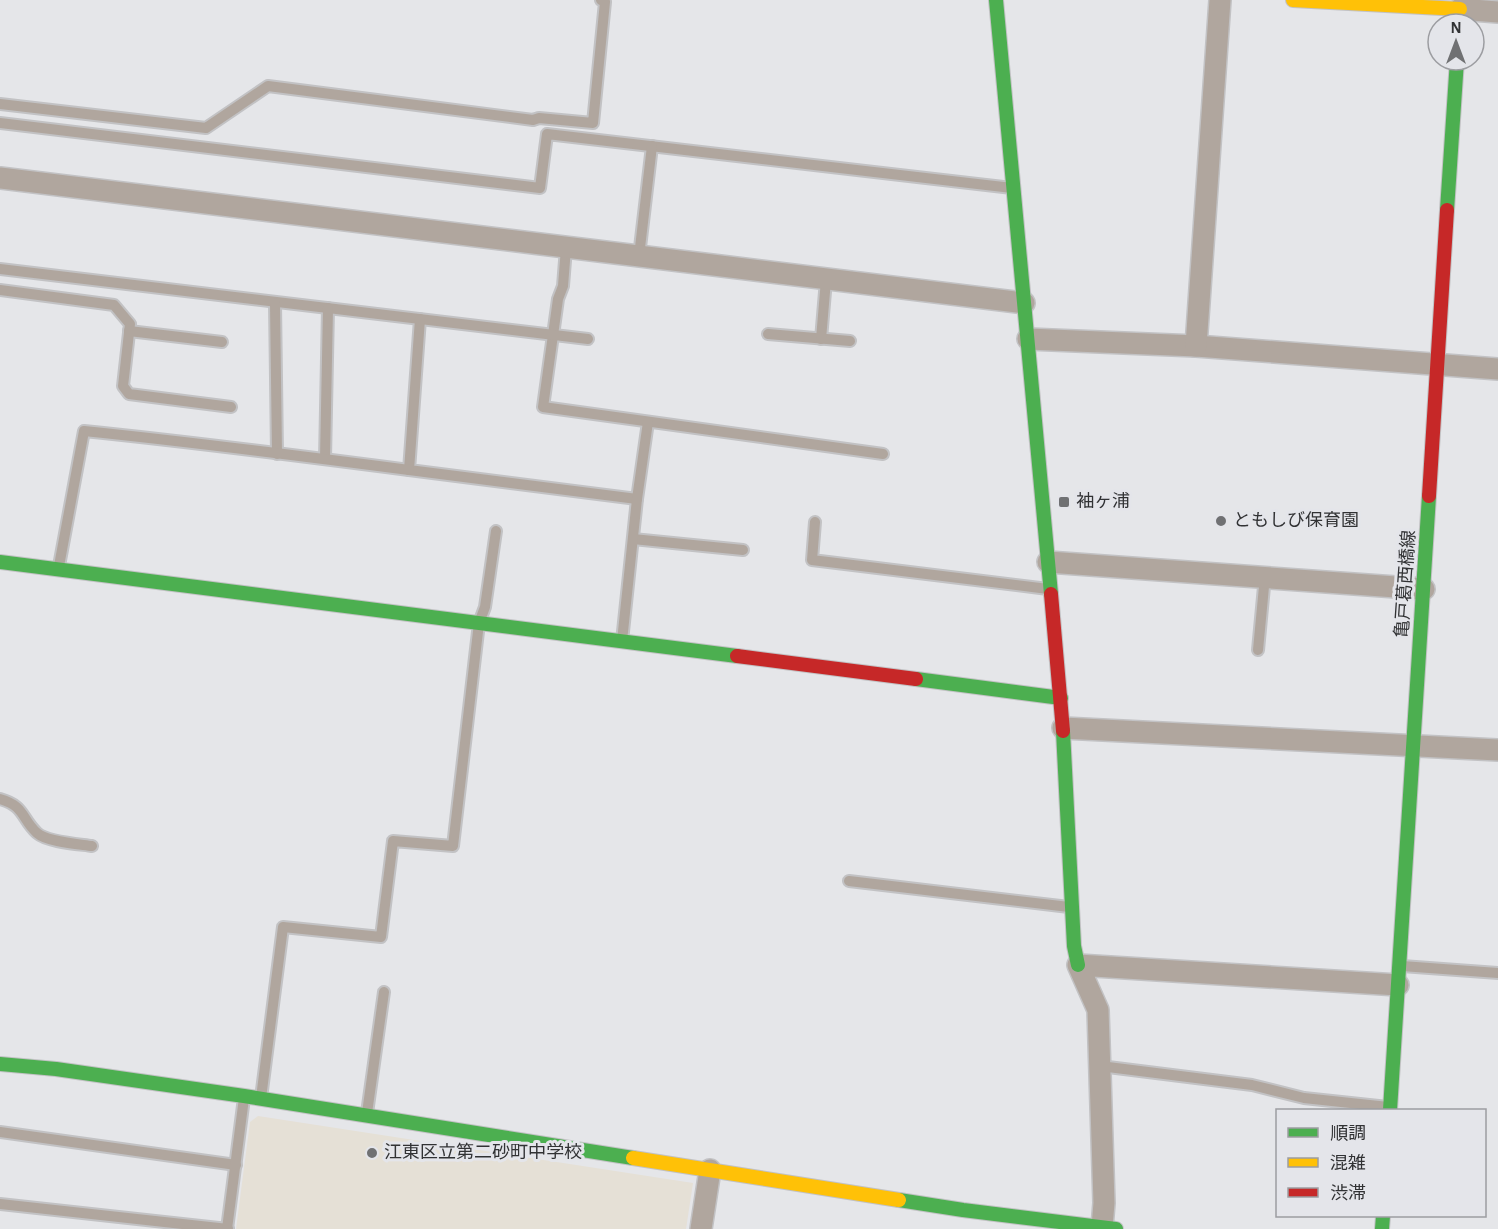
<svg xmlns="http://www.w3.org/2000/svg" width="1498" height="1229" font-family="'Alegreya Sans','Noto Sans JP',sans-serif">
	<style>
		.education { fill: #e5e0d6 }
		.lines { fill: none; stroke-linecap: round; stroke-linejoin: round }
		.lane-casing { stroke: #c2c2c4; stroke-width: 14 }
		.street-casing { stroke: #c2c2c4; stroke-width: 24 }
		.fast-casing { stroke: #c2c2c4; stroke-width: 16 }
		.slow-casing { stroke: #c2c2c4; stroke-width: 16 }
		.jam-casing { stroke: #c2c2c4; stroke-width: 16 }
		.lane { stroke: #b0a69e; stroke-width: 10 }
		.street { stroke: #b0a69e; stroke-width: 21 }
		.fast { stroke: #4caf50; stroke-width: 14 }
		.slow { stroke: #ffc107; stroke-width: 14 }
		.jam { stroke: #c62828; stroke-width: 14 }
		.poi-dot { fill: #707173; stroke: #e4e5ea; stroke-width: 2 }
		.labels { text-anchor: middle; dominant-baseline: central; stroke-width: 6; stroke-linejoin: round; paint-order: stroke }
		.poi-label { font-size: 18px; fill: #313234; stroke: #e4e5ea; text-anchor: start }
		.street-label { font-size: 18px; fill: #313234; stroke: #e4e5ea }
	</style>
	<rect width="100%" height="100%" fill="#e5e6e9"/>
	<path class="education" d="M258 1116 693 1183 686 1229H236L250 1122Z"/>
	<g class="lines">
		<g class="lane-casing">
			<g id="lane">
				<path d="M0 104 206 128 268 86 533 120 539 118 593 123 605 2 601 0"/>
				<path d="M0 123 540 188 547 134 1012 188"/>
				<path d="M566 248 563 286 558 299 543 407 883 454"/>
				<path d="M639 256 652 146"/>
				<path d="M0 269 588 339"/>
				<path d="M0 290 114 305 130 324 123 386 129 394 231 407"/>
				<path d="M275 303 277 454"/>
				<path d="M420 319 409 470 637 499"/>
				<path d="M129 331 222 342"/>
				<path d="M768 334 850 341"/>
				<path d="M821 339 826 280"/>
				<path d="M325 459 328 308"/>
				<path d="M815 522 812 560 1048 589"/>
				<path d="M633 539 743 550"/>
				<path d="M59 566 84 431C193 442 301 456 409 470"/>
				<path d="M622 641 637 499 648 422"/>
				<path d="M1258 650 1265 576"/>
				<path d="M0 799C25 806 21 818 37 833 47 842 78 844 92 846"/>
				<path d="M849 881 1069 907"/>
				<path d="M1402 966 1498 973"/>
				<path d="M1100 1066 1252 1085 1304 1098 1388 1107"/>
				<path d="M261 1098 283 927 381 937 393 841 453 846 479 623 485 607 496 531"/>
				<path d="M367 1113 384 992"/>
				<path d="M0 1132 236 1165"/>
				<path d="M0 1204 228 1229"/>
				<path d="M227 1229 244 1098"/>
			</g>
		</g>
		<g class="street-casing">
			<g id="street">
				<path d="M1460 9 1498 12"/>
				<path d="M0 178 1024 303"/>
				<path d="M1028 339 1196 346 1498 369"/>
				<path d="M1196 346 1220 0"/>
				<path d="M1048 562 1424 589"/>
				<path d="M1063 728 1498 750"/>
				<path d="M1102 1227 1104 1203 1098 1010 1078 965 1398 985"/>
				<path d="M701 1229 710 1170"/>
			</g>
		</g>
		<g class="fast-casing">
			<g id="fast">
				<path d="M996 0 1051 594"/>
				<path d="M1447 210 1457 60"/>
				<path d="M0 562 737 656"/>
				<path d="M916 679 1061 698"/>
				<path d="M1063 731 1074 946 1078 965"/>
				<path d="M0 1064 56 1069 244 1096 633 1158"/>
				<path d="M1390 1110 1429 496"/>
				<path d="M899 1200 963 1210 1116 1229"/>
				<path d="M1382 1229 1383 1216"/>
			</g>
		</g>
		<g class="slow-casing">
			<g id="slow">
				<path d="M1293 0 1460 9"/>
				<path d="M633 1158 899 1200"/>
			</g>
		</g>
		<g class="jam-casing">
			<g id="jam">
				<path d="M1429 496 1447 210"/>
				<path d="M1051 594 1063 731"/>
				<path d="M737 656 916 679"/>
			</g>
		</g>
		<use href="#lane" class="lane"/>
		<use href="#street" class="street"/>
		<use href="#fast" class="fast"/>
		<use href="#slow" class="slow"/>
		<use href="#jam" class="jam"/>
	</g>
	<g class="poi-dot">
		<rect x="1058" y="496" width="12" height="12" rx="3"/>
		<circle cx="1221" cy="521" r="6"/>
		<circle cx="372" cy="1153" r="6"/>
	</g>
	<g class="labels">
		<g class="poi-label">
			<text x="1076" y="502">袖ヶ浦</text>
			<text x="1233" y="521">ともしび保育園</text>
			<text x="384" y="1153">江東区立第二砂町中学校</text>
		</g>
		<g class="street-label">
			<text transform="translate(1406 584) rotate(-86)">亀戸葛西橋線</text>
		</g>
	</g>
	<rect x="1276" y="1109" width="210" height="108" fill="#e4e5ea" stroke="#9c9da1" stroke-width="1.5"/>
	<rect x="1288" y="1128" width="30" height="9" fill="#4caf50" stroke="#9c9da1" stroke-width="1.5"/>
	<text x="1330" y="1139" font-size="18" fill="#313234">順調</text>
	<rect x="1288" y="1158" width="30" height="9" fill="#ffc107" stroke="#9c9da1" stroke-width="1.5"/>
	<text x="1330" y="1169" font-size="18" fill="#313234">混雑</text>
	<rect x="1288" y="1188" width="30" height="9" fill="#c62828" stroke="#9c9da1" stroke-width="1.5"/>
	<text x="1330" y="1199" font-size="18" fill="#313234">渋滞</text>
	<g transform="translate(1456 42)"><circle r="28" fill="#e4e5ea" stroke="#9c9da1" stroke-width="1.5"/>
	<path d="M0-4.5L10 22L0 15L-10 22Z" fill="#707173"/>
	<text y="-9" font-size="16" font-weight="bold" text-anchor="middle" fill="#313234">N</text>
	</g>
</svg>
